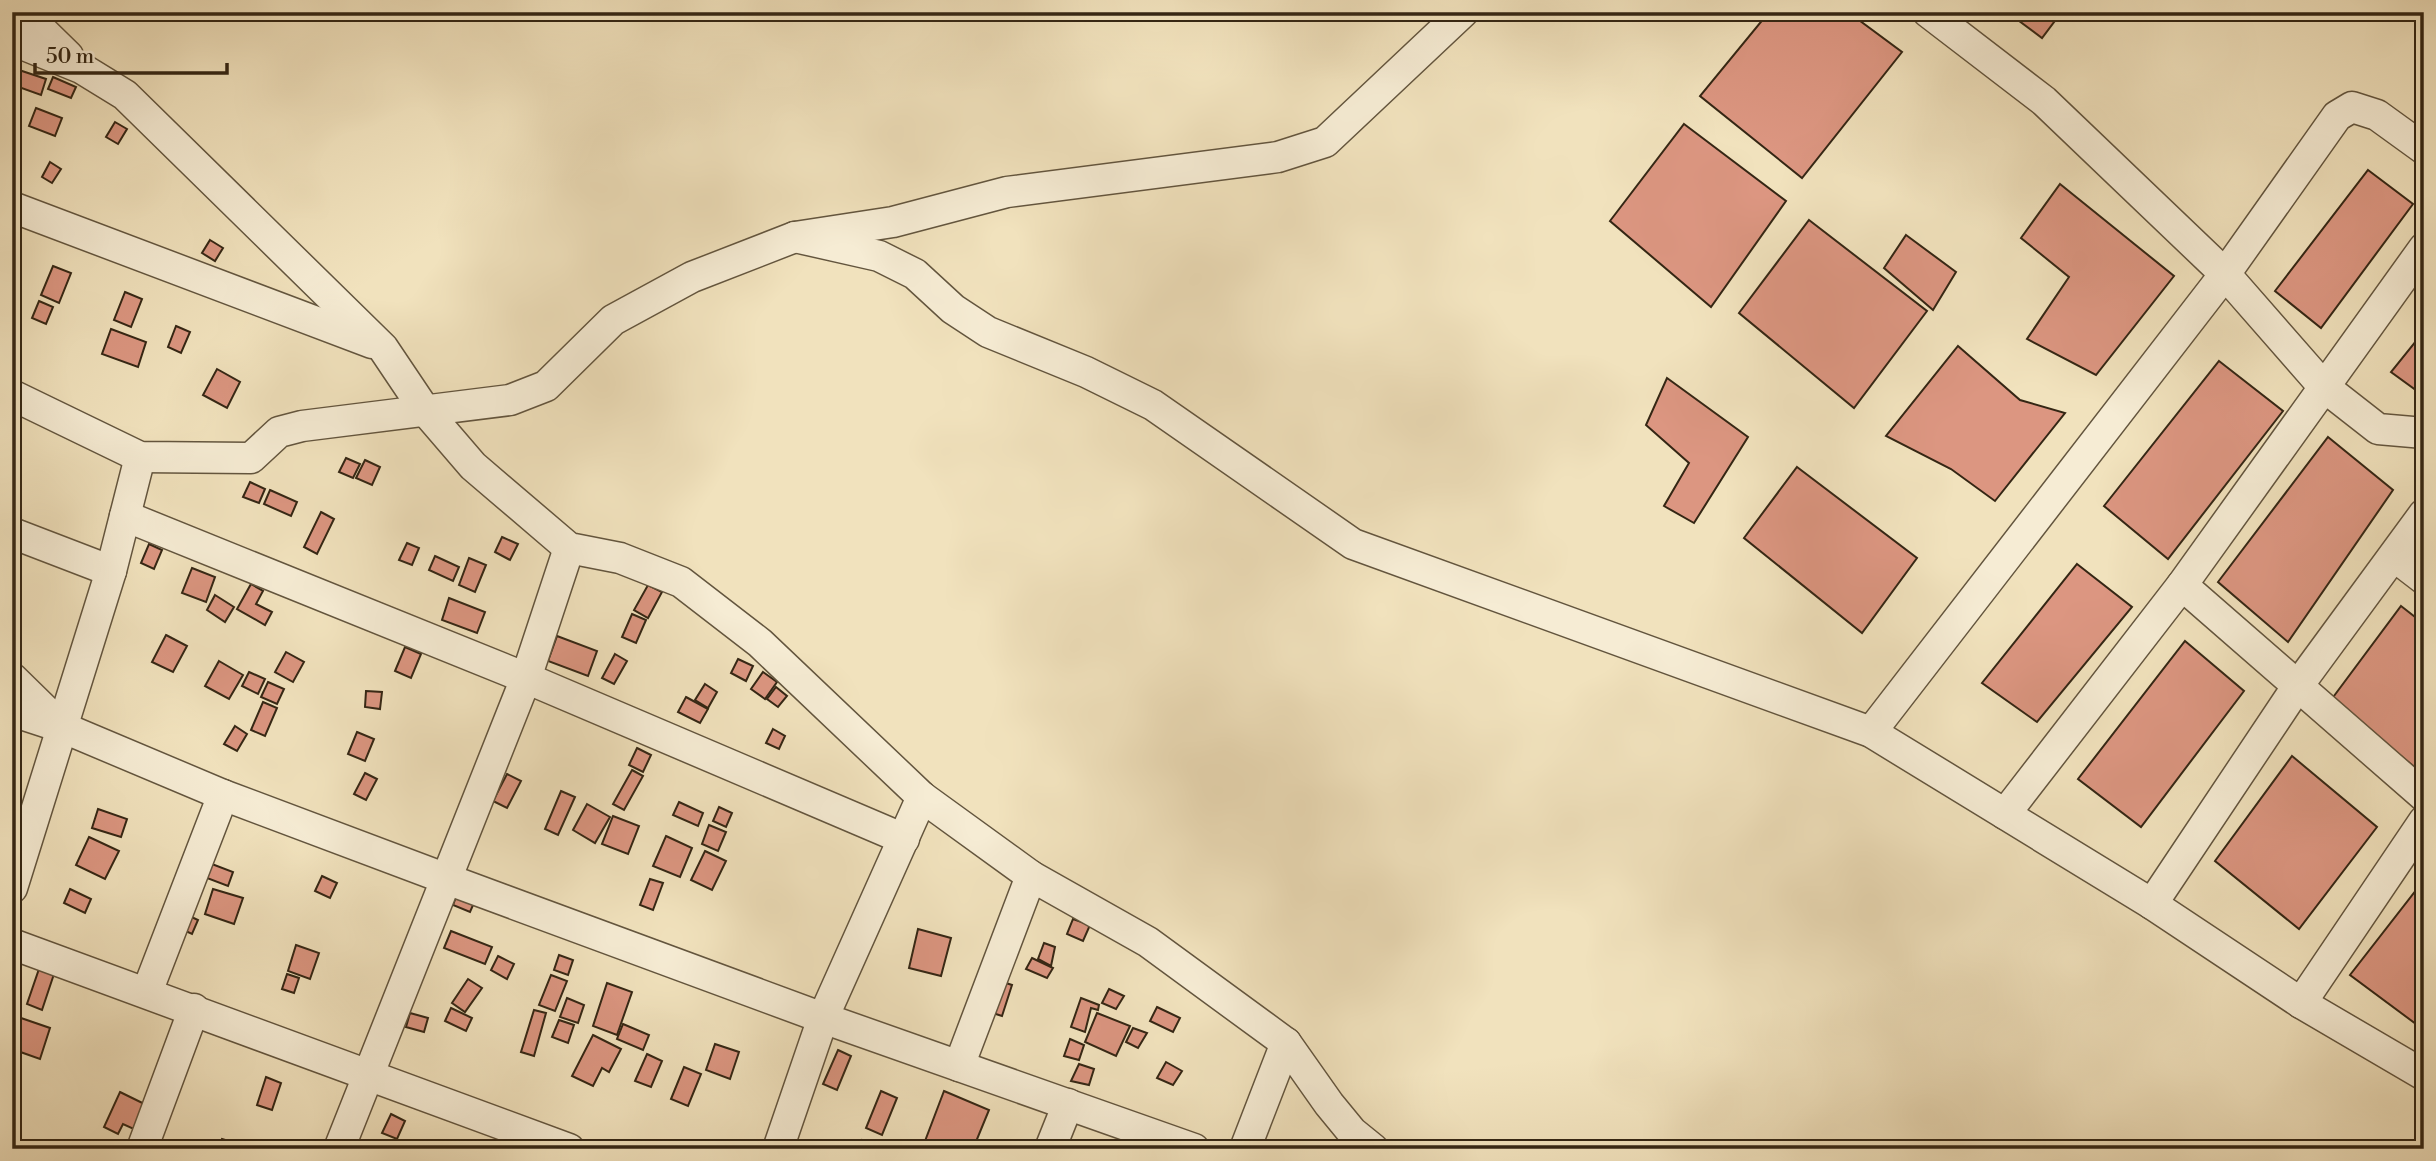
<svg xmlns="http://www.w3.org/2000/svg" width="2436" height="1161" font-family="'Libre Bodoni',serif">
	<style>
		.building { fill: #dc9681; stroke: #342614; stroke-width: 2 }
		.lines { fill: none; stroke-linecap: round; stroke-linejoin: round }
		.minor-casing { stroke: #63553e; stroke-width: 33 }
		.minor { stroke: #f6ecd4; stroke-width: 30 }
	</style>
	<rect width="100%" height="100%" fill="#f1e2bd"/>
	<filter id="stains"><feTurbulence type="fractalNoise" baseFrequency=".00286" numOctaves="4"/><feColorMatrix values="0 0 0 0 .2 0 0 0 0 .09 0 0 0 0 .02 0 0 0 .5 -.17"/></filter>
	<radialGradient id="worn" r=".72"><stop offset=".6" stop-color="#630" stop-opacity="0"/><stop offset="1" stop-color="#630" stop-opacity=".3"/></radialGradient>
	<g class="building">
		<path d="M1769 12H1848L1902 52 1802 178 1700 96Z"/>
		<path d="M2007 12H2058L2060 14 2042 38Z"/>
		<path d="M19 70 46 79 41 95 13 85Z"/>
		<path d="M53 77 76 87 71 98 48 89Z"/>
		<path d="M36 108 62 118 55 136 29 126Z"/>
		<path d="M115 122 127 129 118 144 106 137Z"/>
		<path d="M1684 124 1786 201 1711 307 1610 221Z"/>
		<path d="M50 162 61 169 52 183 42 177Z"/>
		<path d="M2368 170 2413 204 2321 328 2275 291Z"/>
		<path d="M2060 184 2174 276 2096 375 2027 339 2069 277 2021 238Z"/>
		<path d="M1809 220 1927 311 1854 408 1739 313Z"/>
		<path d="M1906 235 1956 272 1933 310 1884 268Z"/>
		<path d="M210 240 223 248 215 261 202 253Z"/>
		<path d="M53 266 71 273 59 303 41 295Z"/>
		<path d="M125 292 142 299 131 327 114 320Z"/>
		<path d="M39 301 53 307 46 324 32 318Z"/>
		<path d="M176 326 190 332 181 353 168 347Z"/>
		<path d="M111 329 146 342 138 367 102 354Z"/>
		<path d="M2424 331V396L2391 372Z"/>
		<path d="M1958 346 2020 400 2065 413 1995 501 1951 469 1886 436Z"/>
		<path d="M2219 361 2283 411 2168 559 2104 506Z"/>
		<path d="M217 369 240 382 227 408 203 395Z"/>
		<path d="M1667 378 1748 437 1694 523 1664 506 1689 463 1646 425Z"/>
		<path d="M2328 437 2393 490 2288 642 2218 582Z"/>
		<path d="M346 458 360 464 353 478 339 472Z"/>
		<path d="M365 460 380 467 372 485 356 478Z"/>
		<path d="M1797 467 1917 558 1862 633 1744 538Z"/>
		<path d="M250 482 265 489 259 503 243 497Z"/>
		<path d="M270 490 297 502 291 516 264 504Z"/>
		<path d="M321 512 334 519 317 554 304 547Z"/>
		<path d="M502 537 518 544 510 560 495 552Z"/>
		<path d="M407 543 419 548 412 565 399 560Z"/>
		<path d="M149 544 162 550 154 569 141 563Z"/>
		<path d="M435 556 459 567 453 581 429 570Z"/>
		<path d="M469 558 486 565 475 592 459 585Z"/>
		<path d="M2077 564 2132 607 2037 722 1982 683Z"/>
		<path d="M192 568 215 577 206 602 182 593Z"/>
		<path d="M251 584 263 591 256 604 272 612 265 625 237 609Z"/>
		<path d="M648 585 662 592 648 618 634 610Z"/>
		<path d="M215 595 234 607 225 622 207 610Z"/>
		<path d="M449 598 485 612 477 633 442 620Z"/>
		<path d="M2401 606 2424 624V760L2417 769 2331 700Z"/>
		<path d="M632 614 646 620 636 643 622 637Z"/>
		<path d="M166 635 187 646 173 672 152 662Z"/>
		<path d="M557 636 597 651 588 676 548 661Z"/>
		<path d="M2185 641 2244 691 2141 827 2078 779Z"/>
		<path d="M405 647 421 654 411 678 395 671Z"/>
		<path d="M286 652 304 662 293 682 275 672Z"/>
		<path d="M615 654 627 661 614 684 602 678Z"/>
		<path d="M738 659 753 666 746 681 731 673Z"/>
		<path d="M219 661 243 675 229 699 205 686Z"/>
		<path d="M249 672 265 679 258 694 242 686Z"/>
		<path d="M763 672 777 682 765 699 751 689Z"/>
		<path d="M268 682 284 689 277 704 261 697Z"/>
		<path d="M705 684 717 692 708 708 695 700Z"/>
		<path d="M776 687 787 696 778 707 767 699Z"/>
		<path d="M366 691 382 692 380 709 365 707Z"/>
		<path d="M686 697 708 709 700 723 678 712Z"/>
		<path d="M263 702 277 708 265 736 251 730Z"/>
		<path d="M235 726 247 734 237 751 224 744Z"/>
		<path d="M773 729 785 736 779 749 766 743Z"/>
		<path d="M357 732 374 739 365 761 348 754Z"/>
		<path d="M637 748 651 755 643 772 629 765Z"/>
		<path d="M2292 756 2377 827 2299 929 2215 861Z"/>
		<path d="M632 770 643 776 624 810 613 804Z"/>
		<path d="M365 773 377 779 366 800 354 794Z"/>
		<path d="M507 774 521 781 507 808 493 801Z"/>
		<path d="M561 791 575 797 558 835 545 829Z"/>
		<path d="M679 802 703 813 698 826 673 815Z"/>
		<path d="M587 804 610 817 595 843 573 830Z"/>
		<path d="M719 807 732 813 726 827 713 821Z"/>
		<path d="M98 809 127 819 121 837 92 828Z"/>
		<path d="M613 816 639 826 628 854 602 844Z"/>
		<path d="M709 825 726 832 718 851 702 844Z"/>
		<path d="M666 836 692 848 680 877 653 866Z"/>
		<path d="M89 837 119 851 105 879 76 865Z"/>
		<path d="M705 851 726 861 712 890 691 880Z"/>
		<path d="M204 861 233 872 228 886 199 875Z"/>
		<path d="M322 876 337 883 330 898 315 891Z"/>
		<path d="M650 879 663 883 653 910 640 905Z"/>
		<path d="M2424 880V1030L2350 975Z"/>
		<path d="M70 889 91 899 85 913 64 903Z"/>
		<path d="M213 889 243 898 234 924 205 914Z"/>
		<path d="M459 889 477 896 470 912 453 905Z"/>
		<path d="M183 913 198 920 192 934 177 927Z"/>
		<path d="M1073 919 1090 925 1083 941 1067 934Z"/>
		<path d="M918 929 951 938 941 976 909 968Z"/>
		<path d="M451 931 492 947 485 964 444 948Z"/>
		<path d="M1044 943 1055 947 1051 966 1038 959Z"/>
		<path d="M296 945 319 953 310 979 288 971Z"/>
		<path d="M559 955 573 960 568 975 554 970Z"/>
		<path d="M498 956 514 964 507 979 491 970Z"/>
		<path d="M1032 958 1053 968 1047 978 1026 969Z"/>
		<path d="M40 966 55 971 42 1010 27 1004Z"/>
		<path d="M287 974 299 978 294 993 282 989Z"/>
		<path d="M551 975 567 981 555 1011 539 1005Z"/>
		<path d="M987 977 1012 985 1002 1016 977 1008Z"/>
		<path d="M468 979 482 988 465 1012 452 1003Z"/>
		<path d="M607 983 632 992 617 1035 593 1026Z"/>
		<path d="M1109 989 1124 996 1116 1009 1102 1003Z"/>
		<path d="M567 998 584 1005 578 1023 560 1017Z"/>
		<path d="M1081 998 1099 1005 1098 1010 1091 1008 1085 1032 1071 1027Z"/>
		<path d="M1157 1007 1180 1018 1173 1032 1150 1021Z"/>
		<path d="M451 1008 472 1018 466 1031 445 1021Z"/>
		<path d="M534 1010 546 1013 534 1056 521 1052Z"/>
		<path d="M410 1013 428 1018 424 1032 406 1027Z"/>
		<path d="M1097 1013 1130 1026 1116 1056 1085 1042Z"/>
		<path d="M21 1018 50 1028 40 1059 12 1049Z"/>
		<path d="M559 1020 574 1025 568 1043 552 1037Z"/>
		<path d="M623 1024 649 1035 643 1050 617 1039Z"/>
		<path d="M1133 1028 1147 1033 1138 1048 1126 1042Z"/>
		<path d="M593 1035 621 1049 609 1072 602 1068 593 1086 572 1076Z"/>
		<path d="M1070 1039 1084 1045 1079 1060 1064 1056Z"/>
		<path d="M715 1044 739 1052 730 1079 706 1070Z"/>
		<path d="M838 1050 851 1056 837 1090 823 1084Z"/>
		<path d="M647 1054 662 1061 651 1087 635 1081Z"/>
		<path d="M1166 1062 1182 1071 1173 1085 1157 1078Z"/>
		<path d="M1079 1064 1094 1069 1089 1085 1071 1081Z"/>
		<path d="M684 1067 701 1074 688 1106 671 1099Z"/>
		<path d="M266 1077 281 1083 272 1110 257 1105Z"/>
		<path d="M881 1091 897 1098 882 1135 866 1128Z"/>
		<path d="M944 1091 989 1110 973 1149H922Z"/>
		<path d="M120 1092 169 1116 158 1140 123 1124 118 1134 104 1127Z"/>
		<path d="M391 1114 405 1121 397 1139 382 1133Z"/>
		<path d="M222 1139 235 1143 233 1149H218Z"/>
		<path d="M862 1140 884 1149H857Z"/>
	</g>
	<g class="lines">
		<g class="minor-casing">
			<g id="minor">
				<path d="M23 12 68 56"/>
				<path d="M1928 12 2044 101 2225 274 2323 386 2378 429 2424 433"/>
				<path d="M12 40 81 68 125 95 383 348 424 409 473 466 569 548 620 558 681 582 760 643 922 797 1031 876 1148 942 1286 1043 1329 1104 1352 1132 1373 1149"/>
				<path d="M12 207 372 343"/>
				<path d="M795 237 879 256 915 274 953 309 988 332 1086 372 1153 405 1353 544 1871 732 2152 904 2301 1003 2424 1075"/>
				<path d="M12 395 140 457 251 458 279 432 302 426 510 400 546 386 613 320 692 277 795 237 893 222 1007 192 1278 157 1325 142 1463 12"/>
				<path d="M125 516 526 678 904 839"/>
				<path d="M12 533 111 571"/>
				<path d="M2394 556 2424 579"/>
				<path d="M2182 585 2424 796"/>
				<path d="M12 678 57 722"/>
				<path d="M12 711 64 728 223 795 444 878 823 1018 1194 1149"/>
				<path d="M1871 732 2225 274 2337 116 2352 107 2377 115 2424 149"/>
				<path d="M2005 814 2182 585 2424 248"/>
				<path d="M12 888 111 571 140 457"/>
				<path d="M2152 904 2297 687 2424 514"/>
				<path d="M12 944 569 1149"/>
				<path d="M147 992 223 795"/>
				<path d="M2301 1003 2424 821"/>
				<path d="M959 1066 1031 876"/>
				<path d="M142 1149 194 1009"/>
				<path d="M339 1149 526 678 569 548"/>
				<path d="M778 1149 823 1018 922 797"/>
				<path d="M1050 1149 1068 1104"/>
				<path d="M1245 1149 1286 1043"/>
			</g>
		</g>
		<use href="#minor" class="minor"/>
	</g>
	<rect width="2436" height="1161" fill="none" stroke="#f1e2bd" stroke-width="42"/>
	<rect x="14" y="14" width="2408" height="1133" fill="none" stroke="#342614" stroke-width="3.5"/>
	<rect x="21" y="21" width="2394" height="1119" fill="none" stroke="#342614" stroke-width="2"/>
	<path d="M35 63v10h192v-10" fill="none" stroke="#342614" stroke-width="3.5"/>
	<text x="46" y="63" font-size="21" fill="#342614" stroke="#f6ecd4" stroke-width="5" paint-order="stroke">50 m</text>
	<rect width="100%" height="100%" filter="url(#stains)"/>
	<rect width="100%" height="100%" fill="url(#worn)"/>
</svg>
